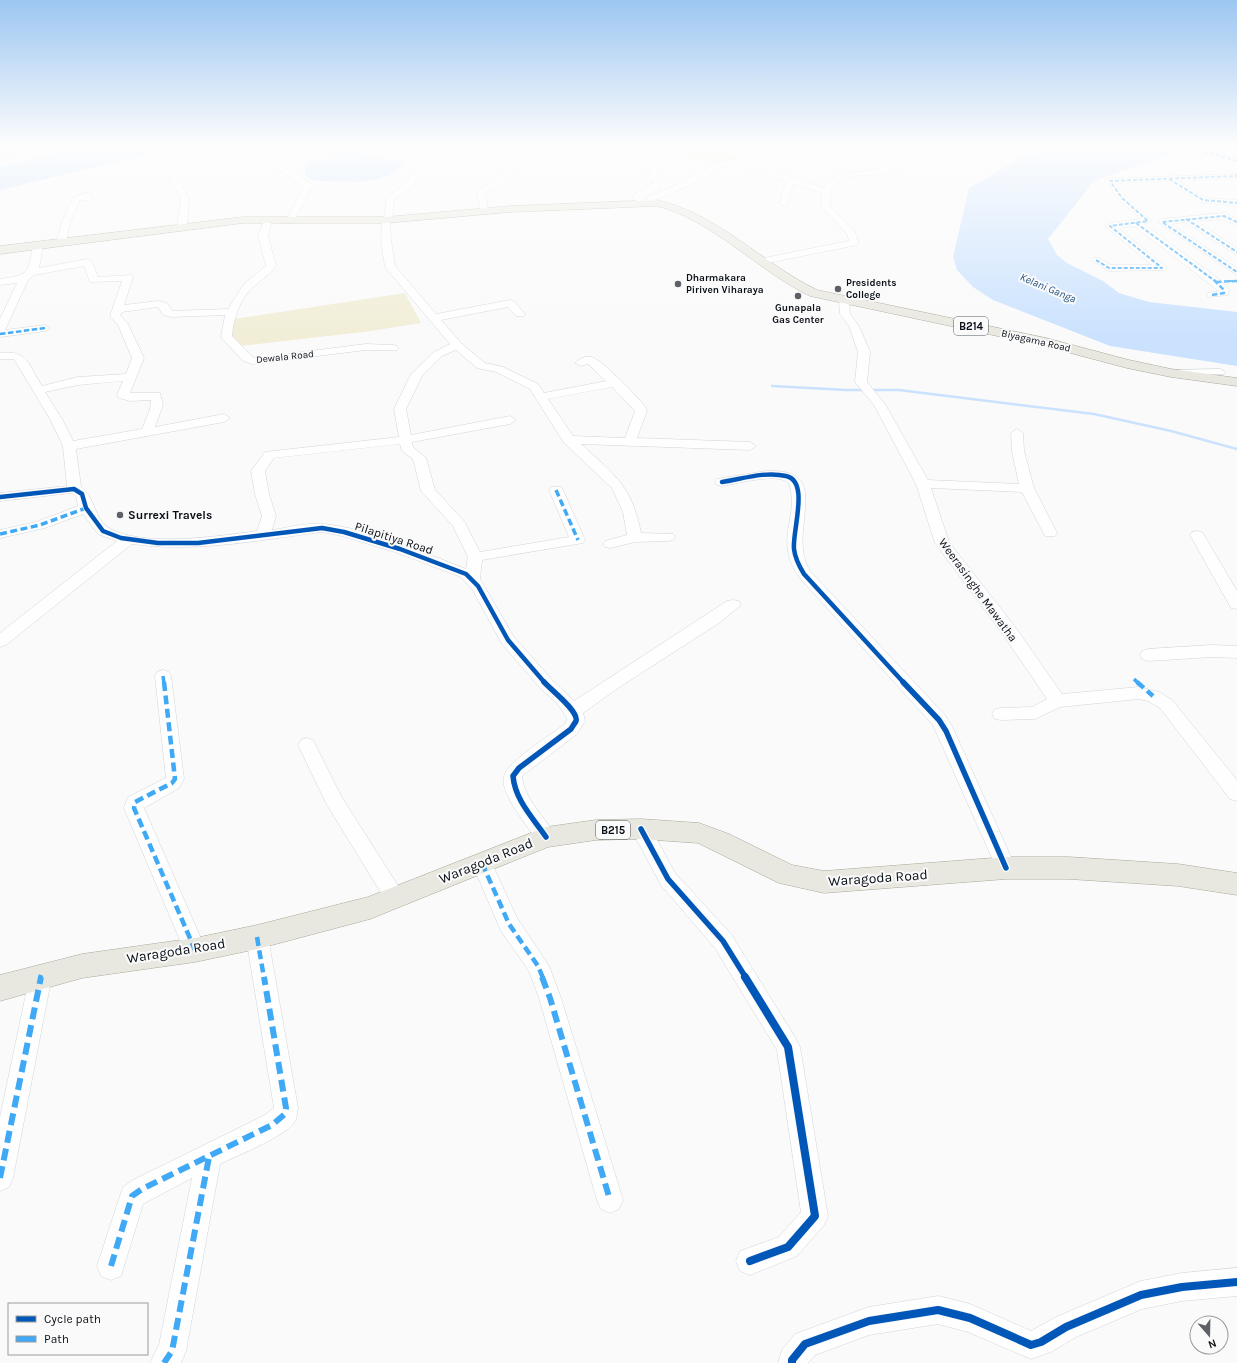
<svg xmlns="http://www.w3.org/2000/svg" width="1237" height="1363" font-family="Karla,sans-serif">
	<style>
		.green { fill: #f1edd6 }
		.water { fill: #cae2fe }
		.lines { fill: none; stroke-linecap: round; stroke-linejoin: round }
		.stream-far1 { stroke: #cae2fe; stroke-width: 2 }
		.stream { stroke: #cae2fe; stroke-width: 2.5 }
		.minor-casing { stroke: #d1d5da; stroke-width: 1 }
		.major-casing { stroke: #aaa899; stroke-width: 1 }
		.minor { fill: #fefefe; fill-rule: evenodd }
		.major { fill: #e9e8e0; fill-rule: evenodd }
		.quiet-far4 { stroke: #3fa9f5; stroke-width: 2; stroke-dasharray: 4 2; stroke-linecap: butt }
		.quiet-far3 { stroke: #3fa9f5; stroke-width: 2.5; stroke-dasharray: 5.5 2.5; stroke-linecap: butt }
		.quiet-far2 { stroke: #3fa9f5; stroke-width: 3.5; stroke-dasharray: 7 3.5; stroke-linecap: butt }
		.quiet-far1 { stroke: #3fa9f5; stroke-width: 4.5; stroke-dasharray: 9 4.5; stroke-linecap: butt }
		.quiet { stroke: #3fa9f5; stroke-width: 6; stroke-dasharray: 12 6; stroke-linecap: butt }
		.cycleway-far2-casing { stroke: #fafafa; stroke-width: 6 }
		.cycleway-far1-casing { stroke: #fafafa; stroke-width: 8 }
		.cycleway-casing { stroke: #fafafa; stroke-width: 10 }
		.cycleway-far2 { stroke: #0057b8; stroke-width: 4.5 }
		.cycleway-far1 { stroke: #0057b8; stroke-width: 5.5 }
		.cycleway { stroke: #0057b8; stroke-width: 8 }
		.poi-dot { fill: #5d6166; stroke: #fafafa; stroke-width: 1.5 }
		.labels { text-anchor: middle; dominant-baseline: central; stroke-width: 4; stroke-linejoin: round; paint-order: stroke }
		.far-poi-label { font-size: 10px; font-weight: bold; fill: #090f17; stroke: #fafafa; text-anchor: start }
		.far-street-label { font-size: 10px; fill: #090f17; stroke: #fafafa }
		.far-water-label { font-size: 11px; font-style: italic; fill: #265384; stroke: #fafafa }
		.shield { fill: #fafafa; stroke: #51565b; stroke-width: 1 }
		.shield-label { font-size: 11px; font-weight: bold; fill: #090f17 }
		.poi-label { font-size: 12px; font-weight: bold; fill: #090f17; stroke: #fafafa; text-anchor: start }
		.street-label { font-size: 12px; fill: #090f17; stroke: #fafafa }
		.near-street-label { font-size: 14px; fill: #090f17; stroke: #fafafa }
	</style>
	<rect width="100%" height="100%" fill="#fafafa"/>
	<g class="green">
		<path d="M692 147H709L740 157 716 165 676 152Z"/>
		<path d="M405 293 421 323 371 331 240 346 231 336 234 319Z"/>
	</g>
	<g class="water">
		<path d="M82 147H179L0 190V167Z"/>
		<path d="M1062 147H1190L1094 181 1048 239 1057 255 1067 263 1103 281 1119 293 1149 302 1237 312V366L1110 346 993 300 973 287 957 270 953 257 969 188 1022 157Z"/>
		<path d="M346 149 355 150 369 158 400 160 403 163 394 173 375 180 357 182 319 181 312 180 305 176V168L308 162 355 157H338L330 153 333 151Z"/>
	</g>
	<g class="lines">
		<g class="stream-far1">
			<path d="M987 147H1005"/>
			<path d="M1034 147 1049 153"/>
		</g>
		<path class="stream" d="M772 386 846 390H899L1094 414 1171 431 1237 449"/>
		<g class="minor-casing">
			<g id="minor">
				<path d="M376 147H384V155H378Z"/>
				<path d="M446 147H454L448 155 429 163 411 188 394 200 392 220 390 222 391 240 395 266 436 314 510 300 514 301 525 314 524 316H516L508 307 441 320 461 343 485 363 503 367 538 384 544 393 606 381 588 364 581 366 575 363C578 359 587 355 592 357 603 361 639 398 646 408L647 411 637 438 750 442 756 446 750 450 581 444C615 475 632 486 641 533L673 534 675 537 673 540 668 541 635 542 610 548 605 547 603 544 605 541 627 535 623 512 612 488 564 443 530 389 496 372 477 368 456 350 442 356 422 376 406 409 411 435 510 416 516 420 510 424 412 442 413 447 426 458 435 490 464 521 480 552 569 537 549 490 551 487H561L563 490 585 540 583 543 482 560 480 579 514 637 553 681 574 701 727 601 733 600 739 601 741 605 719 623 618 688 583 713 585 721 577 734 526 773 522 777C525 801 545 816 556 837L553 843 546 845 539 843C529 828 499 793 504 776 507 762 552 734 565 724L567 718 557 703 541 689 502 644 472 589 461 577 395 552 342 536 322 532C259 540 196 553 132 544L6 645 0 647V633L117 541 98 534 83 514 45 528 0 538V530L36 522 78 506 76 496 72 493 0 501V493L67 486 63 446 50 419 14 359H0V353C28 350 28 364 42 386L78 377 126 374 132 358 118 325 110 316 122 281 90 282 84 266 34 275 28 280 5 330 45 325 50 328 45 331 0 337V319L17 283 0 285V279C29 275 28 274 33 246L38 243 43 246 39 268 87 259 92 262 98 277 132 275 133 277 124 305 158 301 167 303 172 311 228 309 244 284 266 266 258 236 265 218H271L272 220 268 236 276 266C270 275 261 280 253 287 240 299 233 319 232 336L254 358 366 344 393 345 397 346 399 348 397 350H366L252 364 243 361 221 337 225 315 172 317 163 315 158 307 122 312 120 315 128 324 144 358 130 393H160L163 405 155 427 224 414 230 418 224 422 76 449 81 487C95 496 94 520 109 528 143 548 219 536 257 531L262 516 255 494 251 471 265 452 399 437 394 409 411 374 434 352 450 344 385 267 381 240 382 220 384 218 387 197 405 184 423 159 442 151ZM123 381 117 395 119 398 130 401 151 400 150 409 142 429 73 441 62 419 45 392 78 385ZM612 387 635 411 625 438 573 436 548 399ZM400 444 402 451 413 459 421 491 453 526 468 557 466 569C423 552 370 529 324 524 308 522 288 528 272 530L276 516 269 494 265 471 274 458Z"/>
				<path d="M536 147H546L542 150 585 158 634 160 666 147H678L643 162 665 170 656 176 662 180C661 189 649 194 642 197L646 201 648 197 682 182 715 164 734 159 752 165 797 150H803V154L760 167 824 188 833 178 840 175 879 169 929 147H939C928 158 898 169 883 173 868 177 845 172 834 186 829 192 830 199 830 206L854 231 859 243 857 245 762 264 759 263 757 261 759 259 849 241 847 234 822 207V193L793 184 788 203 787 205H781L780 203 786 181 734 164 721 168 688 186 655 200 653 205C643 206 638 204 632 196L654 182 646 176 654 170 634 164 585 162 536 154 513 170 485 195 488 211 484 214 481 213 477 194 478 192 507 167Z"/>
				<path d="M1201 150 1237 159V163L1201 154Z"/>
				<path d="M257 153H263L313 185 293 223H287L286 221 304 186 257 157Z"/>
				<path d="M1237 174V178L1178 181 1205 198 1237 200V206L1200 202 1167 181 1116 183 1125 196 1152 221 1144 224 1220 280 1229 290 1228 295 1208 297 1207 295 1208 293 1219 291 1134 226 1118 228 1165 266 1167 268 1165 270 1109 271 1091 260 1093 258H1099L1111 265H1152L1105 226 1110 223 1141 219 1119 200 1106 181 1107 179Z"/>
				<path d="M171 177H177L189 199 187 226 182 229 177 226 181 199 170 179Z"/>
				<path d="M86 193 94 198 90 201 80 200 70 222 66 243 64 245H58L56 243 62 222 73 198Z"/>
				<path d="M1224 213 1237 219V225L1223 219 1196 221 1237 248V255L1185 222 1171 224 1237 268V275L1158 222 1162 219Z"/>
				<path d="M844 297 849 300 850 314 859 326 870 352 867 382 885 404 928 480 1019 484 1012 451 1011 433 1017 429 1023 433 1024 451 1034 488 1057 533 1055 536H1045L1022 492 931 488 949 542 1016 628 1062 694 1139 687 1159 692 1172 700 1237 780V801L1230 799 1160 708 1148 701 1139 699 1060 707 1035 719 1001 720 995 719 992 714 995 709 1001 708 1032 707 1047 699 1004 636 935 543 916 484 874 405 855 382 858 352 849 326 840 314 839 300Z"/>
				<path d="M1220 369 1226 372 1224 374 1176 376 1170 373 1176 370Z"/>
				<path d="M767 471C837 468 785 531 810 571L945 715 952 726 1016 868 1013 874 1006 877 999 874 933 725 799 577C773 539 800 518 789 483 776 472 738 484 722 486L717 485 715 482 717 479 722 478Z"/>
				<path d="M1197 531 1202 532 1204 535 1237 591V609L1231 608 1190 535 1192 532Z"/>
				<path d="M1212 645 1237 646V658L1212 657 1148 661 1142 659 1140 655 1142 651 1148 649Z"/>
				<path d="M163 670 169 672 171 676 184 779 179 788 144 808 206 950 203 957 195 960 187 957 124 808 128 797 166 778 155 676 157 672Z"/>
				<path d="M307 738 313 740 341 796 402 892 405 898 402 904 395 907 388 904 327 805 298 745 301 740Z"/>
				<path d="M641 821 648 823 675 873 731 934 796 1039 800 1047 828 1216 824 1225 797 1256 750 1275 740 1271 736 1261 740 1251 779 1237 801 1212 777 1050 715 948 661 885 631 829 634 823Z"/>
				<path d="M482 855 489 857 517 918 549 966 561 998 623 1200 619 1209 610 1213 601 1209 597 1200 539 998 529 971 501 931 472 863 475 857Z"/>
				<path d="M257 927 265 930 268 937 298 1108C297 1113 297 1119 294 1123 282 1138 238 1155 220 1164L186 1351 181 1363H150L159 1345 192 1178 143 1204 121 1276 111 1280 101 1276 97 1266 123 1187 133 1180 263 1116 274 1108 246 937 249 930Z"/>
				<path d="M41 965 49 968 52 975 13 1178 9 1187 0 1191V1117L30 975 33 968Z"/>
				<path d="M1237 1268V1296L1182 1301 1142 1309 1076 1337 1051 1352 1031 1359 968 1332 938 1324 869 1335 815 1355 808 1363H778L782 1350 795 1334 869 1307 938 1296 970 1304 1031 1331 1056 1317 1141 1281 1182 1273Z"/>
			</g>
		</g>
		<g class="major-casing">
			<g id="major">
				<path d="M21 147H39L37 149 0 158V152Z"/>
				<path d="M657 200C718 214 762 263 817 290L1046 338 1129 360 1171 369 1237 378V386L1171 377 1127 368 1044 346 810 296C758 271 711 219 657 206L511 212 386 223H243L0 254V246L243 217H386L511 206Z"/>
				<path d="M641 819 699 823 729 834 792 865 824 871 1006 857H1069L1178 864 1237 873V895L1178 886 1069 879H1006L824 893 779 883 698 843 641 839 596 840 548 847 370 919 257 949 195 962 82 978 0 1001V975L82 954 195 938 257 925 368 897 546 827 596 820Z"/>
			</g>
		</g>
		<use href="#minor" class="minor"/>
		<use href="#major" class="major"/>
		<g class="quiet-far4">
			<path d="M1231 147 1237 148"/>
			<path d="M1204 152 1237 161"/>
			<path d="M1169 179 1203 200 1237 203"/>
			<path d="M1186 219 1237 252"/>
			<path d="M1237 222 1224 216 1162 222 1237 272"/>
			<path d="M1136 223 1215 281"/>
			<path d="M1096 260 1109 268H1162L1110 226 1148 221 1122 198 1110 181 1237 176"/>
			<path d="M1228 281H1237"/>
		</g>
		<g class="quiet-far3">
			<path d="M1216 282 1237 281"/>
			<path d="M1212 295 1224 293V290L1214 280"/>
			<path d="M0 334 45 328"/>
		</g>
		<g class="quiet-far2">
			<path d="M556 490 578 540"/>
			<path d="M0 534 40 525 86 508"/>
			<path d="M163 676 164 683"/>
			<path d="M1134 679 1138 683"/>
		</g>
		<g class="quiet-far1">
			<path d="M164 682 175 779 172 783 135 802 134 808 195 950"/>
			<path d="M1137 682 1153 696"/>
			<path d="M482 863 509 924 538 966 543 978"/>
			<path d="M257 937 264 978"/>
			<path d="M40 978 41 975"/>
		</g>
		<g class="quiet">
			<path d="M542 977 550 998 610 1200"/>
			<path d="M0 1178 41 977"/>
			<path d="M111 1266 132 1196 142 1189 272 1125 285 1114 286 1108 264 977"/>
			<path d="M164 1363 172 1351 209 1157"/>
		</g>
		<g class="cycleway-far2-casing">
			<g id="cycleway-far2">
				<path d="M722 482C742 479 765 471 786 476 810 481 792 531 794 549 795 558 799 566 804 574L904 683"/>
				<path d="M0 497 74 489 82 494 86 508 103 531 121 538 158 543H198L322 528 344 532 400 549 466 574 478 586 508 640 545 683"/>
			</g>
		</g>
		<g class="cycleway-far1-casing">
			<g id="cycleway-far1">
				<path d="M544 682C550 689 579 711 576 721 575 723 572 727 571 729L519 768 513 776C515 800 533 818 546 837"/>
				<path d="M903 682 939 720 946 731 1006 868"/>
				<path d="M641 829 668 879 723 941 746 978"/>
			</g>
		</g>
		<g class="cycleway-casing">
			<g id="cycleway">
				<path d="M745 977 788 1047 815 1216 788 1247 750 1261"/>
				<path d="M792 1363V1360L805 1344 869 1321 938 1310 970 1318 1031 1345 1041 1342 1066 1327 1141 1295 1182 1287 1237 1282"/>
			</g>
		</g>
		<use href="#cycleway-far2" class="cycleway-far2"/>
		<use href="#cycleway-far1" class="cycleway-far1"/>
		<use href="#cycleway" class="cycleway"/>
	</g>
	<linearGradient id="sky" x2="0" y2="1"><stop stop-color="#9cc6f1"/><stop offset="0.43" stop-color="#fdfdfd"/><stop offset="1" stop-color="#fdfdfd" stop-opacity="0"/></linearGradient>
	<rect width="1237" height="338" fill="url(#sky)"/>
	<g class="poi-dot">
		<circle cx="678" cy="284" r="4"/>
		<circle cx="838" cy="289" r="4"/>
		<circle cx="798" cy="296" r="4"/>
		<circle cx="120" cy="515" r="4"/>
	</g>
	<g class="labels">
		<g class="far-poi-label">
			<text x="686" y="278">Dharmakara<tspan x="686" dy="12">Piriven Viharaya</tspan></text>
			<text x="846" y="283">Presidents<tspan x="846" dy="12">College</tspan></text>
			<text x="798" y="308" text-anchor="middle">Gunapala<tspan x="798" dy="12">Gas Center</tspan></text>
		</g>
		<g class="far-street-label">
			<text transform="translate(1036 341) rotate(13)">Biyagama Road</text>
			<text transform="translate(285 357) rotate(-6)">Dewala Road</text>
		</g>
		<g class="far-water-label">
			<text transform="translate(1048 288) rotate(23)">Kelani Ganga</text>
		</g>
		<g class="shield">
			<rect x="954" y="317" width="34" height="18" rx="3"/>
			<rect x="596" y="821" width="34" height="18" rx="3"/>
		</g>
		<g class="shield-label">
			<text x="971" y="326">B214</text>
			<text x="613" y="830">B215</text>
		</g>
		<g class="poi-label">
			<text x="128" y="515">Surrexi Travels</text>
		</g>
		<g class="street-label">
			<text transform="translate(394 538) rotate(18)">Pilapitiya Road</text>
			<text transform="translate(978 590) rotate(54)">Weerasinghe Mawatha</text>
		</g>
		<g class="near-street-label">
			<text transform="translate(486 861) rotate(-22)">Waragoda Road</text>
			<text transform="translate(878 878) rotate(-4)">Waragoda Road</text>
			<text transform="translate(176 951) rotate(-9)">Waragoda Road</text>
		</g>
	</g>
	<rect x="8" y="1303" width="140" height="52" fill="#fafafa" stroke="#9a9c9f"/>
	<rect x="16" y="1316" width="20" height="6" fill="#0057b8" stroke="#9a9c9f"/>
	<text x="44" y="1323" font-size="12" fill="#090f17">Cycle path</text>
	<rect x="16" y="1336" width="20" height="6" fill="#3fa9f5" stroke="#9a9c9f"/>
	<text x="44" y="1343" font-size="12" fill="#090f17">Path</text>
	<g transform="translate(1209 1335) rotate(160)"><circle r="19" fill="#fafafa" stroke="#9a9c9f"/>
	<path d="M0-3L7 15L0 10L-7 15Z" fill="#5d6166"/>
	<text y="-6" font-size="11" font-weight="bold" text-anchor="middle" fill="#090f17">N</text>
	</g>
</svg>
